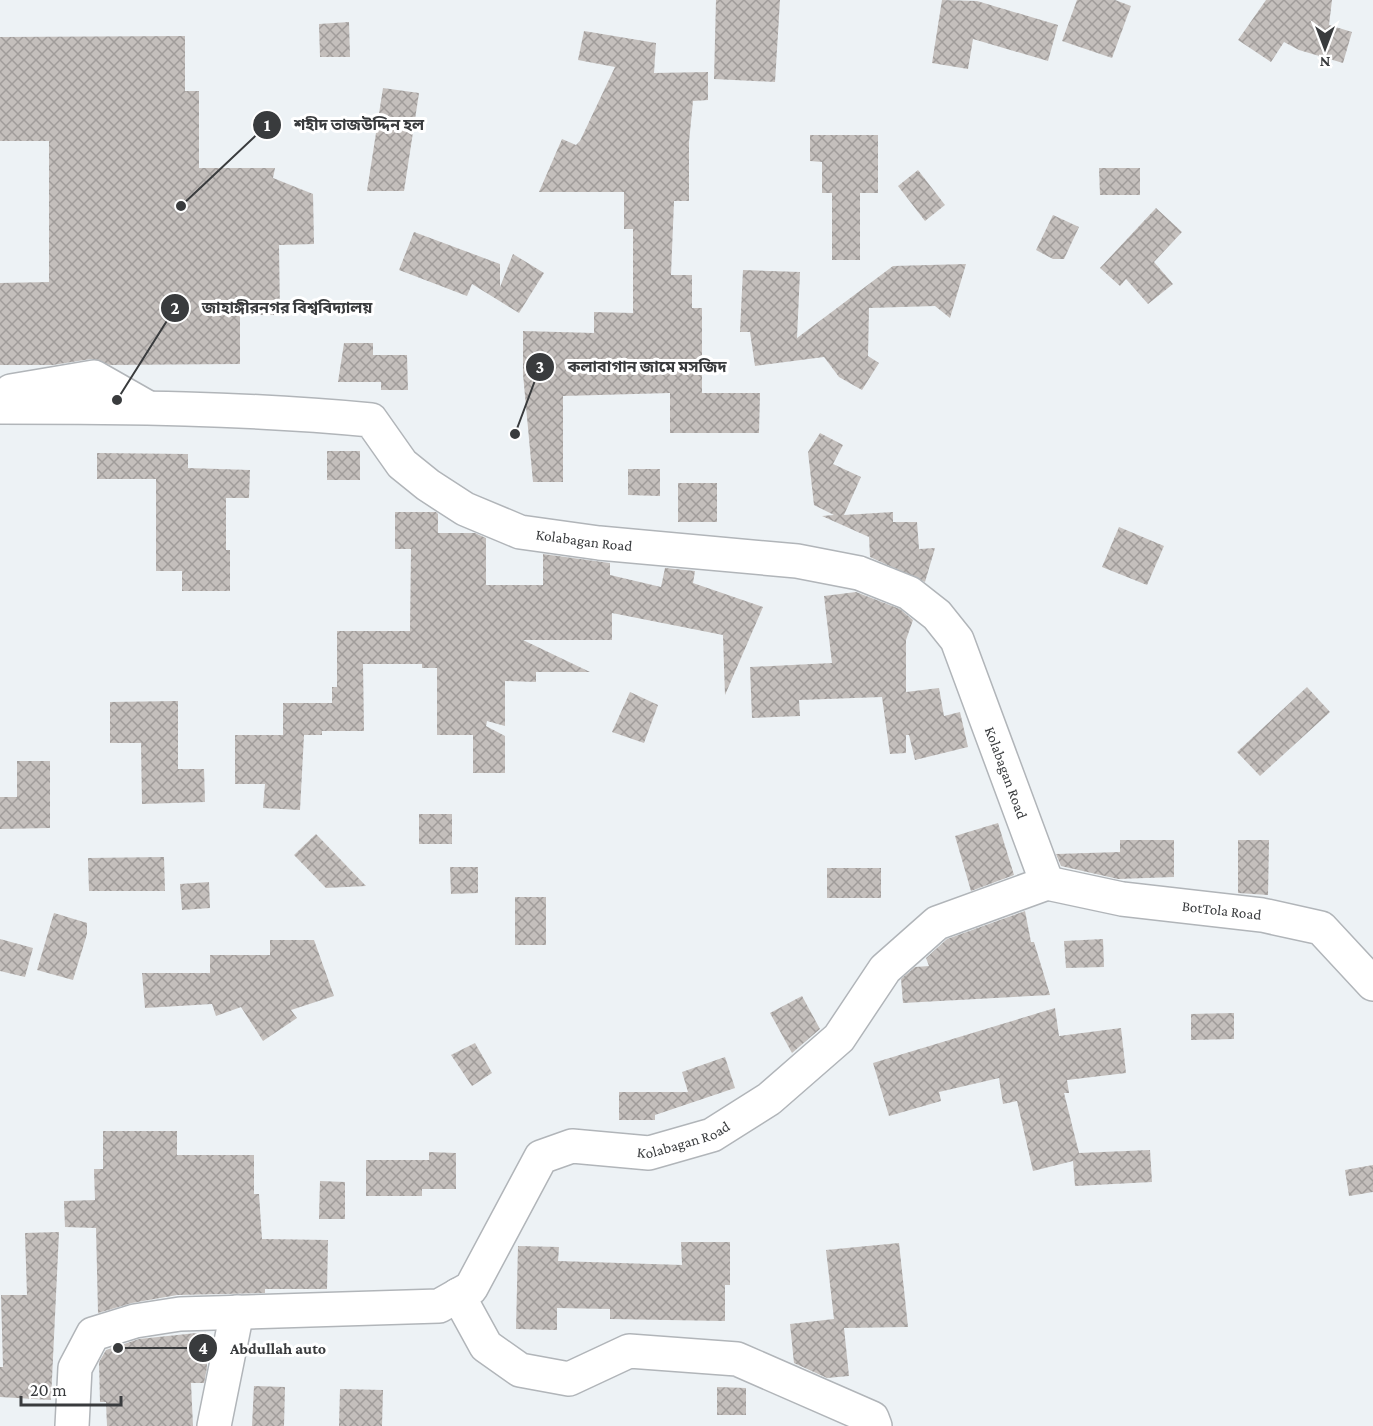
<svg xmlns="http://www.w3.org/2000/svg" width="1373" height="1426" font-family="'Crimson Pro','Noto Sans Bengali',serif">
	<style>
		.building { fill: url(#building-cross-hatch) }
		.lines { fill: none; stroke-linecap: round; stroke-linejoin: round }
		.minor-casing { stroke: #b1b5b9; stroke-width: 36 }
		.minor { stroke: #fff; stroke-width: 33 }
		.labels { text-anchor: middle; dominant-baseline: central; stroke-width: 6; stroke-linejoin: round; paint-order: stroke }
		.street-label { font-size: 15px; fill: #393b3d; stroke: #fff }
		.leader { fill: none; stroke: #393b3d; stroke-width: 2 }
		.callout-dot { fill: #393b3d; stroke: #fff; stroke-width: 2 }
		.mark-label { font-size: 18px; text-anchor: middle; font-weight: bold; fill: #fff }
		.callout-label { font-size: 16px; text-anchor: middle; font-weight: bold; fill: #393b3d; stroke: #fff; stroke-width: 6; stroke-linejoin: round; paint-order: stroke }
	</style>
	<defs>
		<pattern id="building-cross-hatch" width="8" height="8" patternUnits="userSpaceOnUse" patternTransform="scale(1.5)"><rect width="8" height="8" fill="#c4bfbc"/><path d="M0 0l8 8M0 8l8-8" fill="none" stroke="#a09c9a"/></pattern>
	</defs>
	<rect width="100%" height="100%" fill="#edf2f5"/>
	<g class="building">
		<path d="M716 0H780L775 82 714 79Z"/>
		<path d="M942 0 977 1 1058 25 1048 61 973 39 968 69 932 63Z"/>
		<path d="M1077 0H1115L1131 6 1112 58 1062 41Z"/>
		<path d="M1266 0H1332L1329 25 1352 32 1343 63 1299 50 1284 42 1271 62 1238 40Z"/>
		<path d="M349 22 350 57H320L319 24Z"/>
		<path d="M584 31 656 43 654 73 708 72V100L693 101 689 142V201H674L671 275H692V308H702V393H760L759 433H670V393L563 396V482H533L523 374V331L594 333V312L633 313V229H624V192H539L562 139 576 145 580 141 615 67 578 60Z"/>
		<path d="M185 36V91H199V168H275L273 178 313 194 314 244 279 245 280 315H240V364L110 365 91 359 53 365H0V283L49 282V141H0V37Z"/>
		<path d="M383 88 419 93 404 191H367Z"/>
		<path d="M810 135H878V193H860V260H832V193H822V162L810 161Z"/>
		<path d="M1099 168H1140V195H1100Z"/>
		<path d="M918 170 945 205 925 221 898 186Z"/>
		<path d="M1156 208 1182 232 1154 262 1173 284 1148 304 1126 279 1120 286 1100 268Z"/>
		<path d="M1053 215 1079 227 1064 259H1053L1036 250Z"/>
		<path d="M414 232 500 264V287L513 254 544 273 519 313 472 284 467 296 399 270Z"/>
		<path d="M966 264 950 318 935 306 869 308 868 356 879 363 862 390 839 377 824 357 755 366 750 332H740L743 270 800 272 797 338 893 266Z"/>
		<path d="M344 343H373V355H407L408 390H381V382H338Z"/>
		<path d="M820 433 843 445 833 464 861 477 844 515 893 512V522H917L919 549 935 548 925 582 870 557 869 537 822 516 834 515 814 505 808 452Z"/>
		<rect x="327" y="451" width="33" height="29"/>
		<path d="M97 453 188 454V468L250 470 249 498H226V550H230V591H182V571H156V479H97Z"/>
		<path d="M628 469H660V496L628 495Z"/>
		<rect x="678" y="483" width="39" height="39"/>
		<path d="M395 512H436L438 514V533H475L486 538V585H543V554L610 563V575L661 587 665 568 695 571 693 583 763 607 725 695 723 635 612 613V640H523L590 672H536V682L505 681V726L487 721 486 726 505 736V773H473V735H437V668H422V664H363L364 731H322V735H304L300 810 263 808 265 784H235V735H283V703H332V687H337V631H410L411 549H395Z"/>
		<path d="M1119 527 1164 546 1147 585 1102 567Z"/>
		<path d="M856 592 900 609 913 620 906 640V692L939 688 944 716 960 712 968 747 915 760 909 735H906V753L890 754 882 697 799 700 800 716 752 718 750 667 832 663 824 596Z"/>
		<path d="M1307 687 1330 712 1260 776 1237 752Z"/>
		<path d="M630 692 658 705 644 743 612 732Z"/>
		<path d="M178 701V769H204L205 802 142 804 141 743H110V702Z"/>
		<path d="M17 761H50V828L0 829V797H17Z"/>
		<rect x="419" y="814" width="33" height="30"/>
		<path d="M998 823 1014 875 971 891 955 836Z"/>
		<path d="M316 834 366 886 326 888 294 855Z"/>
		<path d="M1120 840H1174V877L1118 879 1061 866 1056 854 1120 852Z"/>
		<path d="M1238 840H1269L1268 895 1238 893Z"/>
		<path d="M164 857 165 891H89L88 858Z"/>
		<path d="M450 867H478V893L451 894Z"/>
		<rect x="827" y="868" width="54" height="30"/>
		<path d="M209 882 210 908 182 910 180 884Z"/>
		<rect x="515" y="897" width="31" height="48"/>
		<path d="M1025 911 1031 942H1034L1050 995 903 1003 901 979 915 967 929 966 926 958 947 939Z"/>
		<path d="M54 913 87 923V934L73 980 37 970Z"/>
		<path d="M0 939 33 948 25 977 0 971Z"/>
		<path d="M1103 939 1104 967 1066 968 1064 941Z"/>
		<path d="M270 940H314L334 996 291 1010 297 1018 263 1041 241 1007 216 1016 212 1004 145 1008 142 973H210V955H270Z"/>
		<path d="M802 996 820 1029 792 1053 770 1013Z"/>
		<path d="M1055 1008 1059 1036 1121 1028 1126 1073 1067 1080 1069 1093H1064L1079 1153 1150 1150 1152 1182 1075 1186 1073 1161 1033 1171 1017 1101 1003 1104 999 1078 939 1092 941 1101 889 1116 873 1063Z"/>
		<path d="M1234 1013V1039L1191 1040V1014Z"/>
		<path d="M475 1043 492 1073 472 1086 451 1055Z"/>
		<path d="M725 1057 735 1088 655 1115V1120H619V1092H688L682 1072Z"/>
		<path d="M103 1131H177V1155H254V1194H259L262 1239 328 1240 327 1289H265V1293L177 1295 132 1303 98 1313 96 1228 65 1227 64 1201 95 1200 94 1169H103Z"/>
		<path d="M429 1152 456 1153V1189H422V1196H366V1160H429Z"/>
		<path d="M1373 1165V1192L1349 1196 1345 1170Z"/>
		<path d="M320 1181 345 1182V1219H319Z"/>
		<path d="M59 1232 51 1400 0 1397V1367H3L1 1295H27L25 1233Z"/>
		<path d="M681 1242H730V1285H725V1321L610 1319V1309L557 1308V1330L516 1329 518 1246 559 1247 558 1261 682 1265Z"/>
		<path d="M899 1243 908 1327 844 1328 849 1376 827 1378 794 1363 790 1324 834 1319 826 1250Z"/>
		<path d="M206 1332 207 1368 204 1383H191L193 1426H107L106 1402H100L99 1362 106 1350 139 1339Z"/>
		<path d="M254 1386 285 1387 284 1426H252Z"/>
		<path d="M717 1387 746 1388V1415H717Z"/>
		<path d="M340 1389 383 1390 382 1426H339Z"/>
	</g>
	<g class="lines">
		<g class="minor-casing">
			<g id="minor">
				<path d="M11 391 94 377 145 406"/>
				<path id="s1" d="M0 407C124 407 247 408 371 420L402 464 428 485 465 509 520 532 599 543 797 561 859 573 909 593 937 615 957 640 1047 883"/>
				<path id="s2" d="M1047 883 1122 899 1262 915 1321 928 1373 984"/>
				<path d="M458 1295 486 1346 520 1370 569 1379 629 1351 737 1359 872 1418 875 1426"/>
				<path id="s3" d="M72 1426 75 1368 93 1334 135 1321 180 1314 439 1306 471 1288 541 1157 572 1146 649 1153 712 1135 769 1099 839 1038 885 969 937 923 1047 883"/>
				<path d="M214 1426 237 1312"/>
			</g>
		</g>
		<use href="#minor" class="minor"/>
	</g>
	<g class="labels">
		<g class="street-label">
			<text stroke="none"><textPath href="#s1" startOffset="627">Kolabagan Road</textPath></text>
			<text stroke="none"><textPath href="#s1" startOffset="1167">Kolabagan Road</textPath></text>
			<text stroke="none"><textPath href="#s2" startOffset="177">BotTola Road</textPath></text>
			<text stroke="none"><textPath href="#s3" startOffset="777">Kolabagan Road</textPath></text>
		</g>
	</g>
	<path class="leader" d="M181 206L267 125M117 400L175 308M515 434L540 367M118 1348L203 1348"/>
	<g class="callout-dot">
		<circle cx="181" cy="206" r="6"/>
		<circle cx="117" cy="400" r="6"/>
		<circle cx="515" cy="434" r="6"/>
		<circle cx="118" cy="1348" r="6"/>
		<circle cx="267" cy="125" r="15"/>
		<circle cx="175" cy="308" r="15"/>
		<circle cx="540" cy="367" r="15"/>
		<circle cx="203" cy="1348" r="15"/>
	</g>
	<g class="mark-label">
		<text x="267" y="131">1</text>
		<text x="175" y="314">2</text>
		<text x="540" y="373">3</text>
		<text x="203" y="1354">4</text>
	</g>
	<g class="callout-label">
		<text x="359" y="130">শহীদ তাজউদ্দিন হল</text>
		<text x="287" y="313">জাহাঙ্গীরনগর বিশ্ববিদ্যালয়</text>
		<text x="647" y="372">কলাবাগান জামে মসজিদ</text>
		<text x="278" y="1354">Abdullah auto</text>
	</g>
	<g transform="translate(1325 48) rotate(180)" stroke="#ffffff" stroke-width="4.5" paint-order="stroke">
	<path d="M0-4.5L10 22L0 15L-10 22Z" fill="#393b3d"/>
	<text y="-9" font-size="16" font-weight="bold" text-anchor="middle" fill="#393b3d">N</text>
	</g>
	<path d="M21 1396v9h100v-9" fill="none" stroke="#393b3d" stroke-width="3"/>
	<text x="30" y="1396" font-size="18" fill="#393b3d" stroke="#ffffff" stroke-width="4.5" paint-order="stroke">20 m</text>
</svg>
